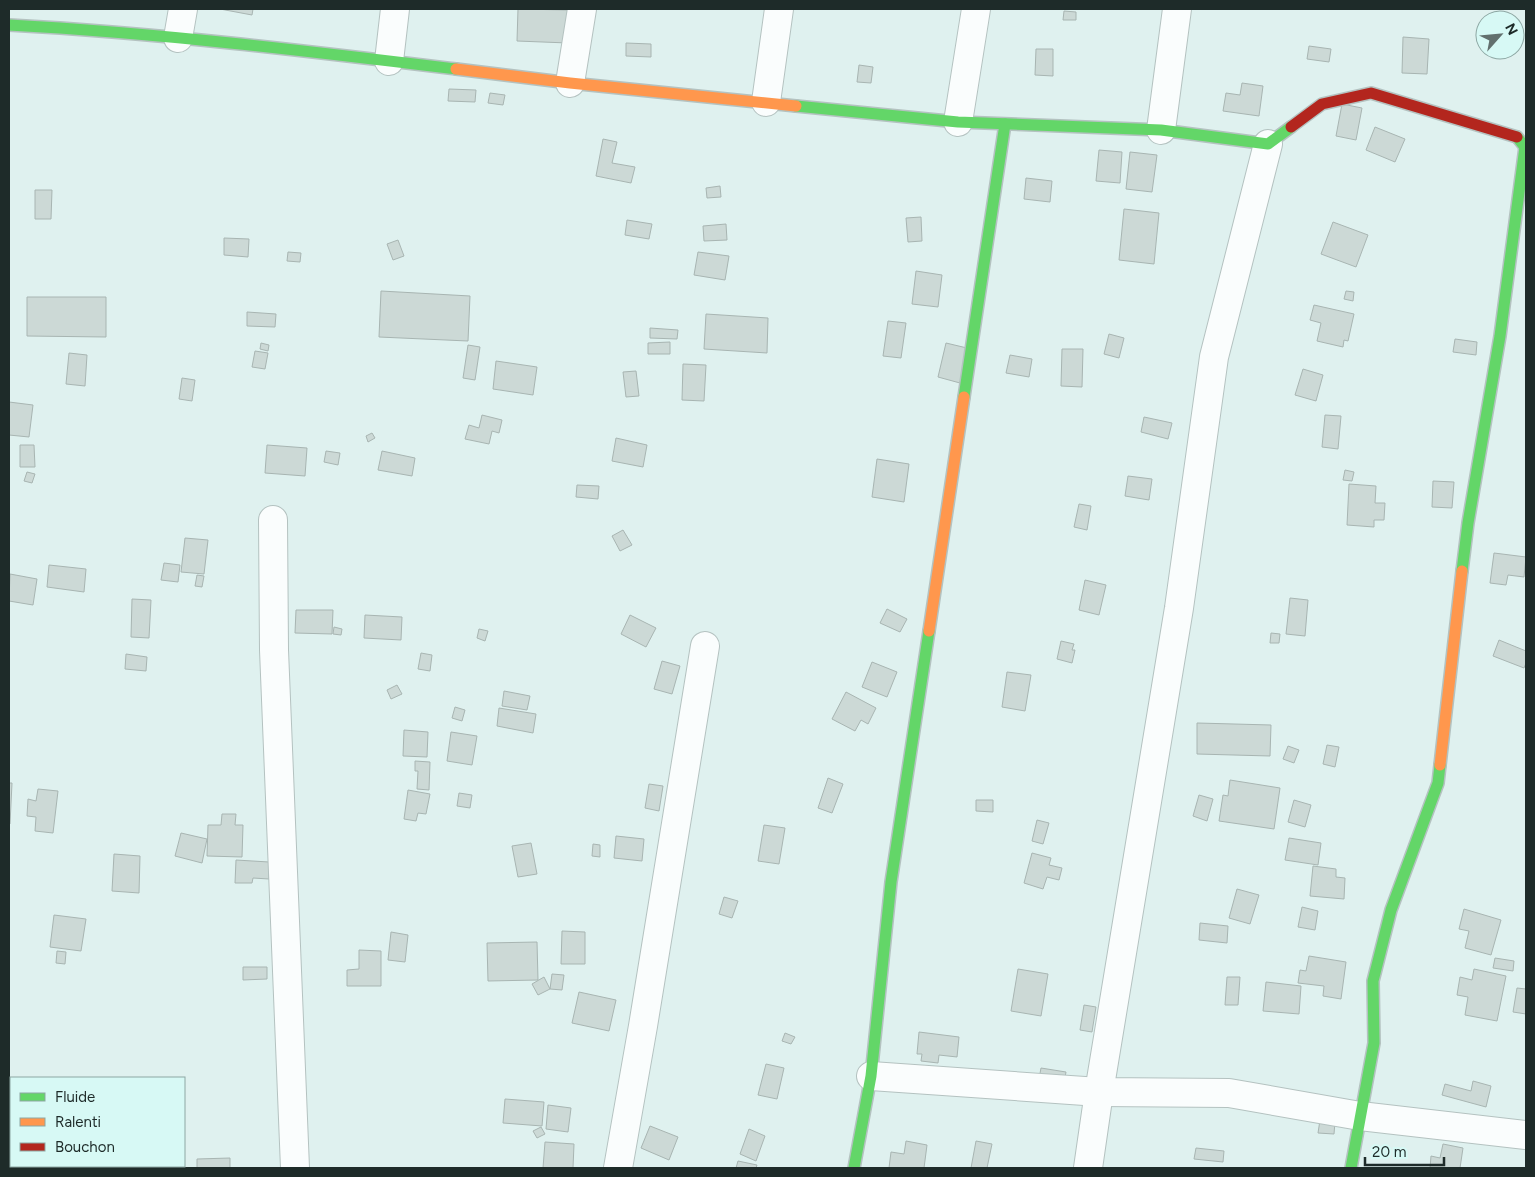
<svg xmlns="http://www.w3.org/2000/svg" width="1535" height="1177" font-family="Figtree,sans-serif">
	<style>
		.building { fill: #ccd9d6; stroke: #a8b5b2 }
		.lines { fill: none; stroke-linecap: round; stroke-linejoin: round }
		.street-casing { stroke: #b4c2c0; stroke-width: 30 }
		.fast-casing { stroke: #b4c2c0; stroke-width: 14 }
		.slow-casing { stroke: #b4c2c0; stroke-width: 14 }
		.jam-casing { stroke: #b4c2c0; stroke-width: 14 }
		.street { stroke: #fafdfd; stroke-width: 28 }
		.fast { stroke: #63d668; stroke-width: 11 }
		.slow { stroke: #ff974d; stroke-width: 11 }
		.jam { stroke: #b3261e; stroke-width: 11 }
	</style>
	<rect width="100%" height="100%" fill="#dff1ef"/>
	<g class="building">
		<path d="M220 9H253L252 15Z"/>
		<path d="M518 9 569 10 568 43 517 41Z"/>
		<path d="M1064 11 1076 12V20H1063Z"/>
		<path d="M1403 37 1429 39 1427 74 1402 73Z"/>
		<path d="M626 43 651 44V57L626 56Z"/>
		<path d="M1309 46 1331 49 1329 62 1307 59Z"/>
		<path d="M1036 49H1053V76L1035 75Z"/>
		<path d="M859 65 873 67 871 83 857 82Z"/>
		<path d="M1242 83 1263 86 1259 116 1223 111 1226 93 1240 95Z"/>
		<path d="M449 89 476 90 475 102 448 101Z"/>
		<path d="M490 93 505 95 503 105 488 103Z"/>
		<path d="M1342 104 1362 108 1356 140 1336 136Z"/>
		<path d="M1375 127 1405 139 1395 162 1366 150Z"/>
		<path d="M603 139 617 142 612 163 635 167 631 183 596 176Z"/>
		<path d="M1099 150 1122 152 1120 183 1096 181Z"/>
		<path d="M1130 152 1157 155 1152 192 1126 189Z"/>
		<path d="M1026 178 1052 181 1050 202 1024 199Z"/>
		<path d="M720 186 721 197 707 198 706 188Z"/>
		<path d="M35 190H52L51 219H35Z"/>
		<path d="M1124 209 1159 213 1154 264 1119 260Z"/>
		<path d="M921 217 922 241 908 242 906 218Z"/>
		<path d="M627 220 652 224 649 239 625 235Z"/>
		<path d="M1333 222 1368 235 1356 267 1321 254Z"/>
		<path d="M726 224 727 240 704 241 703 226Z"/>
		<path d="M224 238 249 239 248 257 224 255Z"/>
		<path d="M398 240 404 256 393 260 387 244Z"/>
		<path d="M288 252 301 253 300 262 287 261Z"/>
		<path d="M698 252 729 256 725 280 694 275Z"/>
		<path d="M916 271 942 275 938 307 912 304Z"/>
		<path d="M381 291 470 296 468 341 379 337Z"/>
		<path d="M1346 291 1354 292 1353 301 1344 299Z"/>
		<path d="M27 297H106V337L27 336Z"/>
		<path d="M1314 305 1354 314 1348 341 1344 340 1343 347 1317 341 1321 323 1310 320Z"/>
		<path d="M247 312 276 314 275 327 247 326Z"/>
		<path d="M706 314 768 318 767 353 704 349Z"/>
		<path d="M888 321 906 323 901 358 883 356Z"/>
		<path d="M650 328 678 330 677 339 650 338Z"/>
		<path d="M1109 334 1124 338 1119 358 1104 354Z"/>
		<path d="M1455 339 1477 342 1476 355 1453 352Z"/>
		<path d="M670 342V354H648V343Z"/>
		<path d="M261 343 269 345 268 351 260 349Z"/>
		<path d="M946 343 967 348 960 383 938 377Z"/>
		<path d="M468 345 480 347 475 380 463 378Z"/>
		<path d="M1062 349H1083L1082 387 1061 386Z"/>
		<path d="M255 351 268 353 265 369 252 367Z"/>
		<path d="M69 353 87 355 85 386 66 384Z"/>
		<path d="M1010 355 1032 359 1029 377 1006 373Z"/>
		<path d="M496 361 537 367 533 395 493 389Z"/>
		<path d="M683 364 706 365 704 401 682 400Z"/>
		<path d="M1303 369 1323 375 1316 401 1295 395Z"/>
		<path d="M636 371 639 396 626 397 623 372Z"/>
		<path d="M182 378 195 380 192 401 179 399Z"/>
		<path d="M9 402 33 405 29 437 9 435Z"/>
		<path d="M482 415 502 420 499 433 492 431 489 444 465 439 469 425 479 428Z"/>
		<path d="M1325 415 1341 416 1338 449 1322 447Z"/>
		<path d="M1144 417 1172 423 1168 439 1141 432Z"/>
		<path d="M372 433 375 438 368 442 366 436Z"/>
		<path d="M616 438 647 445 643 467 612 461Z"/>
		<path d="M20 445H34L35 467H20Z"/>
		<path d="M267 445 307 448 305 476 265 473Z"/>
		<path d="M326 451 340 453 338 465 324 462Z"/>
		<path d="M382 451 415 458 412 476 378 470Z"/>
		<path d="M877 459 909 464 904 502 872 497Z"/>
		<path d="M1345 470 1354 472 1352 481 1343 480Z"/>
		<path d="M27 472 35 474 32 483 24 481Z"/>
		<path d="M1128 476 1152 479 1149 500 1125 496Z"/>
		<path d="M1433 481 1454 482 1452 508 1432 507Z"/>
		<path d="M1349 484 1376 486 1375 503H1385L1384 520H1374V527L1347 525Z"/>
		<path d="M577 485 599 486 598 499 576 497Z"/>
		<path d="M1079 504 1091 506 1087 530 1074 527Z"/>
		<path d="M623 530 632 545 620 551 612 536Z"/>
		<path d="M185 538 208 540 204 574 181 572Z"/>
		<path d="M1494 553 1526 557 1524 577 1508 575 1506 585 1490 583Z"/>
		<path d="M164 563 180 565 178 582 161 580Z"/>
		<path d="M49 565 86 569 84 592 47 587Z"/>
		<path d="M10 574 37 579 33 605 9 601Z"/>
		<path d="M197 575 204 576 202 587 195 586Z"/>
		<path d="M1085 580 1106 585 1099 615 1079 610Z"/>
		<path d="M1290 598 1308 600 1305 636 1286 634Z"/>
		<path d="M132 599 151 600 149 638 131 637Z"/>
		<path d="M887 609 907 619 900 632 880 623Z"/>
		<path d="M296 610H333L332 634 295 633Z"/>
		<path d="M365 615 402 617 401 640 364 638Z"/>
		<path d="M630 615 656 628 646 647 621 634Z"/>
		<path d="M334 627 342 629 341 635 333 634Z"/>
		<path d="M479 629 488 631 485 641 477 638Z"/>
		<path d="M1271 633 1280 634 1279 643H1270Z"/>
		<path d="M1499 640 1526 651V663L1524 668 1493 656Z"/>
		<path d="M1061 641 1074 644 1072 650H1075L1072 663 1057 659Z"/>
		<path d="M421 653 432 655 430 671 418 669Z"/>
		<path d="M126 654 147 657 146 671 125 669Z"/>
		<path d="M662 661 680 666 672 694 654 689Z"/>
		<path d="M872 662 897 672 887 697 862 687Z"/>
		<path d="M1007 672 1031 675 1025 711 1002 707Z"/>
		<path d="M397 685 402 694 391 699 387 690Z"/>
		<path d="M504 691 530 696 527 710 502 706Z"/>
		<path d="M846 692 876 708 868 724 861 720 855 731 832 719Z"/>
		<path d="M455 707 465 710 462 721 452 718Z"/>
		<path d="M499 708 536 714 533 733 497 726Z"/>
		<path d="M1197 723 1271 725 1270 756 1197 754Z"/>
		<path d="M404 730 428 732 427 757 403 756Z"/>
		<path d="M451 732 477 736 472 765 447 761Z"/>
		<path d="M1327 745 1339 747 1335 767 1323 764Z"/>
		<path d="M1288 746 1299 750 1294 763 1283 759Z"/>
		<path d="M415 761 430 762 429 790 417 789 418 771H415Z"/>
		<path d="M828 778 843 784 832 813 818 808Z"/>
		<path d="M1230 780 1280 788 1274 829 1219 821 1223 795 1228 796Z"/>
		<path d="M9 783H12L10 824H9Z"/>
		<path d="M649 784 663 786 659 811 645 808Z"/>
		<path d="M38 789 58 791 53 833 35 831 36 817 27 816 28 799 36 801Z"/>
		<path d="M408 790 430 794 426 814 418 813 416 821 404 819Z"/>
		<path d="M459 793 472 795 470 808 457 806Z"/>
		<path d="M1199 795 1213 799 1207 821 1193 816Z"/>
		<path d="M976 800H993V812L976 811Z"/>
		<path d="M1294 800 1311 805 1305 827 1288 822Z"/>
		<path d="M222 814H236L235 825H243L242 857 207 856 208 825H221Z"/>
		<path d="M1037 820 1049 823 1043 844 1032 841Z"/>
		<path d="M764 825 785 828 779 864 758 861Z"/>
		<path d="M181 833 207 839 202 863 175 856Z"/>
		<path d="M616 836 644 839 642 861 614 858Z"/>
		<path d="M1289 838 1321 843 1318 865 1285 860Z"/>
		<path d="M531 843 537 874 518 877 512 846Z"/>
		<path d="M593 844 600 845V857L592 856Z"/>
		<path d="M1032 853 1051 858 1049 865 1062 868 1059 880 1047 877 1043 889 1024 883Z"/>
		<path d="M114 854 140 856 139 893 112 891Z"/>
		<path d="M236 860 269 862V879L253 878 252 883H235Z"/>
		<path d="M1313 866 1336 869V877L1345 878 1344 899 1310 896Z"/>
		<path d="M1237 889 1259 895 1250 924 1229 918Z"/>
		<path d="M724 897 738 901 732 918 719 914Z"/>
		<path d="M1302 907 1318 911 1315 930 1298 927Z"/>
		<path d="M1464 909 1501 920 1491 955 1465 948 1469 931 1459 929Z"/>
		<path d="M54 915 86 919 81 951 50 947Z"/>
		<path d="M1200 923 1228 926 1227 943 1199 940Z"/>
		<path d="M562 931 585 932V964H561Z"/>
		<path d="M391 932 408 935 405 962 388 960Z"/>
		<path d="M537 942 538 980 488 981 487 943Z"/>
		<path d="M359 950 381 951V986H347V970L359 969Z"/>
		<path d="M57 951 66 952 65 964 56 963Z"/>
		<path d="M1309 956 1346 962 1341 999 1323 996 1324 986 1298 983 1300 970 1306 971Z"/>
		<path d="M1495 958 1514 961 1513 971 1493 968Z"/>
		<path d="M243 967H267V979L243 980Z"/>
		<path d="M1018 969 1048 974 1041 1016 1011 1011Z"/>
		<path d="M1474 969 1506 976 1497 1021 1465 1015 1468 997 1457 995 1460 977 1472 980Z"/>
		<path d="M552 974 564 975 562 990 550 989Z"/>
		<path d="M544 977 550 989 538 995 532 984Z"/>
		<path d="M1227 977H1240L1238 1005H1225Z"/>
		<path d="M1266 982 1301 986 1299 1014 1263 1011Z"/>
		<path d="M1517 988 1526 989V1014L1513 1012Z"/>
		<path d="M579 992 616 1000 609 1031 572 1023Z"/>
		<path d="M1084 1005 1096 1007 1092 1032 1080 1030Z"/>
		<path d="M919 1032 959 1037 957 1057 939 1055 938 1063 921 1061 922 1054H917Z"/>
		<path d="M785 1033 795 1037 791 1044 782 1041Z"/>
		<path d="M766 1064 784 1068 777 1099 758 1095Z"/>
		<path d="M1041 1068 1066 1072 1063 1088 1038 1084Z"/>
		<path d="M1473 1081 1491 1086 1486 1107 1442 1095 1445 1084 1471 1091Z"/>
		<path d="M505 1099 544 1102 542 1126 503 1123Z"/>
		<path d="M548 1105 571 1108 568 1132 546 1129Z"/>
		<path d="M9 1119H11V1166H16L15 1168H9Z"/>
		<path d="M1320 1120 1335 1122 1334 1134 1318 1133Z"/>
		<path d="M650 1126 678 1137 669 1160 641 1148Z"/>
		<path d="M541 1127 545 1134 537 1138 533 1131Z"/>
		<path d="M749 1129 765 1136 756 1161 740 1154Z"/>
		<path d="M906 1141 927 1145 924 1168H889L891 1152 904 1154Z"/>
		<path d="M976 1141 992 1144 987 1168H971Z"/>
		<path d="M545 1142 574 1144 573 1168H543Z"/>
		<path d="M1443 1144 1463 1148 1460 1168H1430L1431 1156 1440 1158Z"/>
		<path d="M1196 1148 1224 1151 1223 1162 1194 1159Z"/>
		<path d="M230 1158V1168H197V1159Z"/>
		<path d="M738 1161 757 1165 756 1168H736Z"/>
		<path d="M113 1166H154L153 1168H113Z"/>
	</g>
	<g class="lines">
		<g class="street-casing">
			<g id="street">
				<path d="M178 38 183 9"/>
				<path d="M389 61 395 9"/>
				<path d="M570 83 582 9"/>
				<path d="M766 102 779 9"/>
				<path d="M958 122 976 9"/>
				<path d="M1161 130 1177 9"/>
				<path d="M273 520 274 650 295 1168"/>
				<path d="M871 1076 1099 1092 1229 1093 1360 1116 1526 1135"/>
				<path d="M618 1168 643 1026 705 646"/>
				<path d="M1088 1168 1099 1092 1179 608 1214 357 1268 144"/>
			</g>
		</g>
		<g class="fast-casing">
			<g id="fast">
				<path d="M9 25C159 33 307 51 456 69"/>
				<path d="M796 106 958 122 1161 130 1268 144 1291 127"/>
				<path d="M964 397 1005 124"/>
				<path d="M1462 571 1468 523 1500 336 1525 147 1517 137"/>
				<path d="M854 1168 871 1076 891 882 929 631"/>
				<path d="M1351 1168 1374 1043 1373 981 1391 910 1438 783 1440 765"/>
			</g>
		</g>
		<g class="slow-casing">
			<g id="slow">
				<path d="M456 69 570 83 796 106"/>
				<path d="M929 631 964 397"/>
				<path d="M1440 765 1462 571"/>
			</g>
		</g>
		<g class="jam-casing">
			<path id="jam" d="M1291 127 1322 104 1371 93 1517 137"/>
		</g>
		<use href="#street" class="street"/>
		<use href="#fast" class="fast"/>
		<use href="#slow" class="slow"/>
		<use href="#jam" class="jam"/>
	</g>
	<rect width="1535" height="1177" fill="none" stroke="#1e2b29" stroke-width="20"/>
	<rect x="10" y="1077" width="175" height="90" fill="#d7f9f5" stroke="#8da7a3"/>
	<rect x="20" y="1093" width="25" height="8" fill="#63d668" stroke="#8da7a3"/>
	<text x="55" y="1102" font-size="15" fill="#1e2b29">Fluide</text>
	<rect x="20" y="1118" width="25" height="8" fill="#ff974d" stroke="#8da7a3"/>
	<text x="55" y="1127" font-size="15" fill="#1e2b29">Ralenti</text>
	<rect x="20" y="1143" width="25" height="8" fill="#b3261e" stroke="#8da7a3"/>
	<text x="55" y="1152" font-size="15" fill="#1e2b29">Bouchon</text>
	<g transform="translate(1500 35) rotate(63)"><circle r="24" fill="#d7f9f5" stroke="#8da7a3"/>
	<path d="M0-4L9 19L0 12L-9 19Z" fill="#62706e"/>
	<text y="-8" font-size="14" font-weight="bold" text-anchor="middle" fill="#1e2b29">N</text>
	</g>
	<path d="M1365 1157v8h79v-8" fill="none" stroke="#1e2b29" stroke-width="2.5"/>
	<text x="1372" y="1157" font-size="15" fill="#1e2b29" stroke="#d7f9f5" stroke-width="4" paint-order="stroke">20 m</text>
</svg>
